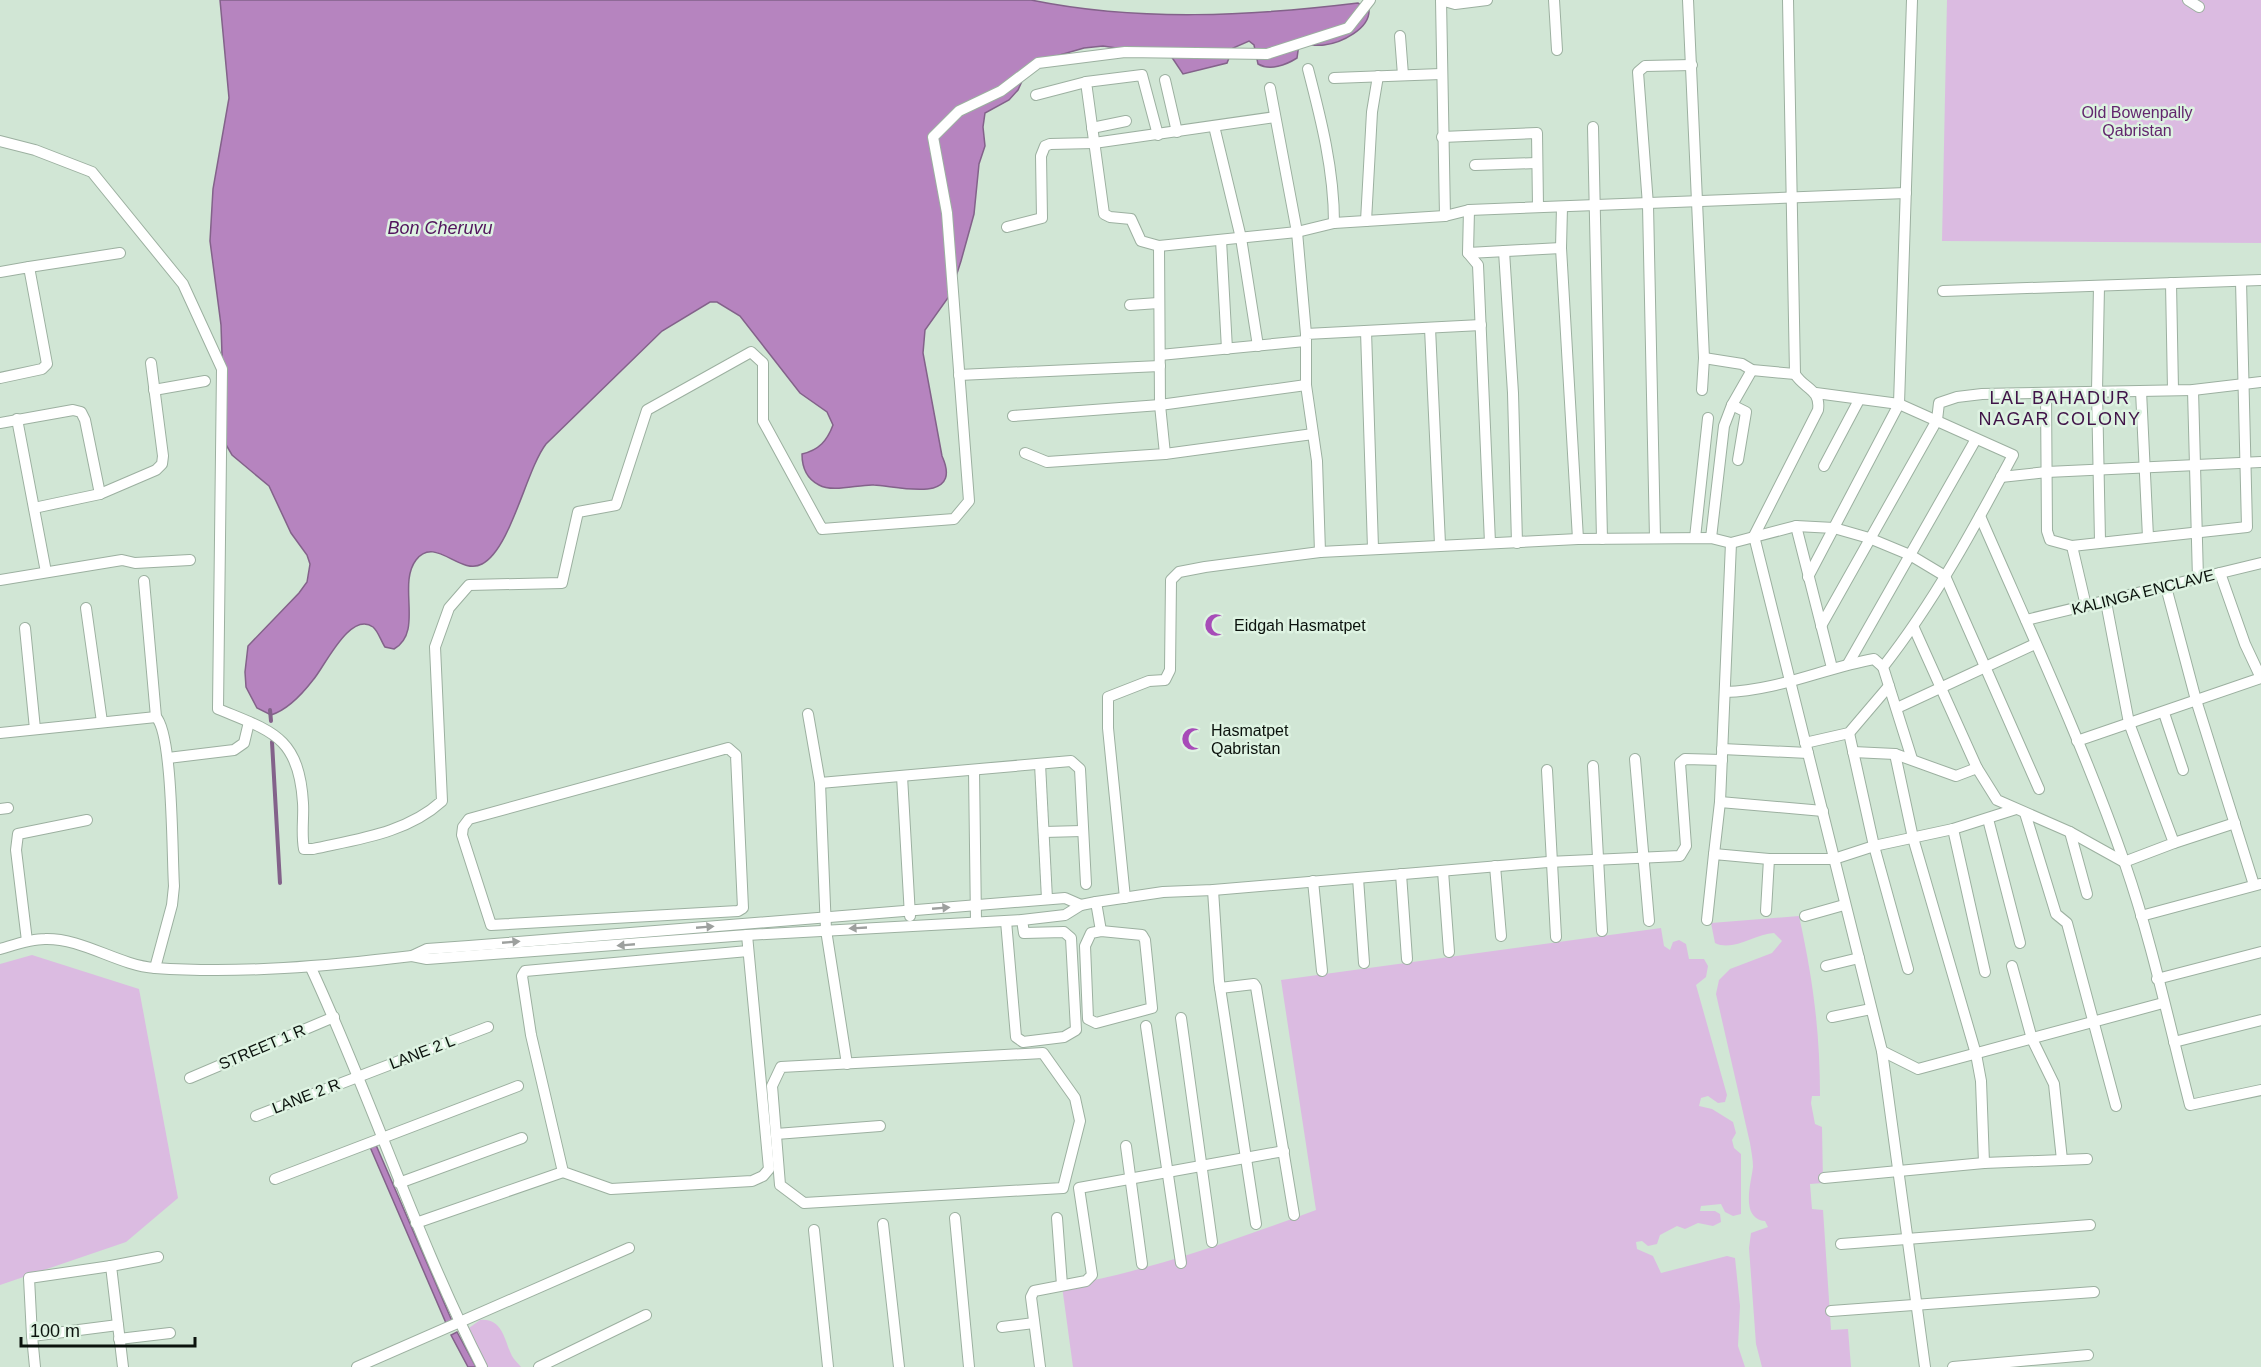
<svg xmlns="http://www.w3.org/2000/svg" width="2261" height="1367" font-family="Helvetica,sans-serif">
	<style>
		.green { fill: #dbbbe1 }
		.water { fill: #b684bf; stroke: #83628a; stroke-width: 1.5 }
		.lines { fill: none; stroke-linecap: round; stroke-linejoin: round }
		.stream { stroke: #83628a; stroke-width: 4 }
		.minor-casing { stroke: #9cb0a0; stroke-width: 12 }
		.minor { stroke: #fff; stroke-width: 10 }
		.oneway { fill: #9da09e }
		.labels { text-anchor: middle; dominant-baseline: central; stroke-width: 5; stroke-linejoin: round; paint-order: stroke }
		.park-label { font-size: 16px; fill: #62256d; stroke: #def3e2 }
		.street-label { font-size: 16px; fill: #0b120d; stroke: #def3e2 }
		.poi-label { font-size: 16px; fill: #0b120d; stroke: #def3e2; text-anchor: start }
		.water-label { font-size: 18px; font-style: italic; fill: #52145d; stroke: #def3e2 }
		.neighbourhood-label { font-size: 18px; letter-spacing: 1.5px; fill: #401448; stroke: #def3e2 }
	</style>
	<rect width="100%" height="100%" fill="#d1e6d5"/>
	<g class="green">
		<path d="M1947 0H2261V243L1942 241Z"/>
		<path d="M1799 916C1813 979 1820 1032 1820 1096H1812L1811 1103 1815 1124 1822 1127 1823 1183 1810 1184 1812 1209 1823 1210 1831 1330 1848 1329 1851 1367H1762L1756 1344 1749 1248 1751 1233 1768 1227 1765 1221C1740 1218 1751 1184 1753 1167 1753 1159 1751 1150 1750 1143L1716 994 1719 980 1730 969 1772 953 1782 941 1774 933C1755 934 1733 952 1715 943L1711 923Z"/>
		<path d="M1661 928 1664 946 1670 950 1673 942 1679 940 1686 944 1689 959H1704L1708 966 1706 977 1696 985 1727 1095 1725 1102 1718 1103 1708 1096 1701 1098 1699 1106 1712 1109 1733 1122 1736 1133 1732 1140 1734 1148 1741 1154V1214L1733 1216 1725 1212 1721 1204 1701 1206 1700 1211H1715L1720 1214 1721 1222 1713 1226 1698 1223 1685 1229 1677 1226 1660 1235 1657 1244 1648 1246 1642 1241 1636 1242 1637 1249 1653 1256 1661 1273 1727 1256 1735 1258 1740 1306 1738 1346 1745 1367H1073L1062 1286C1148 1272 1234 1240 1316 1210L1281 980Z"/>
		<path d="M32 955 139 989 178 1198 126 1242 0 1285V964Z"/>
		<path d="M480 1320C503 1318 504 1340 512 1356 514 1360 518 1363 521 1367H487L470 1332 469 1328Z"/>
	</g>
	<g class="water">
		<path d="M220 0H1031C1138 22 1251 16 1358 3L1369 10C1370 29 1341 43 1324 45 1316 46 1307 44 1299 44L1297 58C1286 65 1270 71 1258 64L1254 45 1249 41 1233 48 1227 63 1183 74 1171 56 1103 46 1084 48 1039 61 1027 70 1018 90 1009 100 985 113 983 127 985 146 979 164 974 214 961 261 950 295 925 330 923 353 942 456C964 505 897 486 874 485 859 484 833 493 819 485 807 479 802 467 802 454 819 450 827 441 833 425L827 412 800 393 740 316 717 302H710L662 331 546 444C526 470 511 549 482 564 460 576 435 535 416 560 397 585 424 632 394 649L385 647C381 641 378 631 373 627 350 610 324 668 313 680 303 693 287 710 271 715L257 708 246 687 245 672 248 646 299 593 307 582 310 564 307 555 291 533 269 486 232 455 225 443 221 325 210 241 213 189 229 98Z"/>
		<path d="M376 1145 452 1321 446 1323 370 1147Z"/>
		<path d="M457 1332 476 1367H468L451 1335Z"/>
	</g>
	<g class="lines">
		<g class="stream">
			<path d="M270 710 271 721"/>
			<path d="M272 742 280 883"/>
		</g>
		<g class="minor-casing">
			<g id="minor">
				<path d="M1554 0 1557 50"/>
				<path d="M1688 0 1704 358 1702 390"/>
				<path d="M1788 0 1795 374C1804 389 1821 389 1818 410L1754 536 1882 1051 1925 1367"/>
				<path d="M2188 0 2199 7"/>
				<path d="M1400 36 1403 75"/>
				<path d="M1308 69C1321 119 1334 170 1334 223"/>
				<path d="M1334 78 1441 74"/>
				<path d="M1165 80 1177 132"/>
				<path d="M1270 88 1297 232 1306 334"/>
				<path d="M1036 95 1086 82"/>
				<path d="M1214 126 1241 238 1258 346"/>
				<path d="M1593 127 1602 539"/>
				<path d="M1092 128 1126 121"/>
				<path d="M1158 135 1142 75 1086 82 1104 214 1110 217 1131 219 1141 241 1159 246 1297 232 1334 223 1445 216 1469 210 1906 193"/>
				<path d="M1442 137 1537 133 1538 207"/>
				<path d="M0 141 35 150 92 172 183 284 222 369 218 709C271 731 299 736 303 803 304 818 301 833 304 849H313C358 839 407 833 442 801L435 647 449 608 469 585 562 583 578 512 616 505 647 410 751 352 763 363V421L822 529 954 519 969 501 947 213 933 137 959 111 1001 91 1038 63 1125 52 1267 54 1348 28 1370 0"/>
				<path d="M1475 165 1536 163"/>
				<path d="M1562 207 1561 248 1578 539"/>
				<path d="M1469 210 1468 253 1478 265 1490 543"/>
				<path d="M1445 216 1441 0 1455 4 1487 0"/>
				<path d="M1366 221 1372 112 1378 76"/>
				<path d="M1007 227 1042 218 1041 156 1045 146 1050 144 1094 143 1275 117"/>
				<path d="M1221 240 1227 349"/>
				<path d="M1504 251 1513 393 1517 543"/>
				<path d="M1468 253 1561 248"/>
				<path d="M29 267 120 253"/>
				<path d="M0 272 29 267 47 364 42 369 0 378"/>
				<path d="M2171 283 2173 390"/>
				<path d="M2099 286 2097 391 2100 541"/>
				<path d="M1943 291 2261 280"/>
				<path d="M1130 305 1158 303"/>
				<path d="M1430 328 1440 544"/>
				<path d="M1366 331 1373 548"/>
				<path d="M1160 355 1305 341"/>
				<path d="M1704 358 1742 364 1752 370 1795 374"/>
				<path d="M959 375 1160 366"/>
				<path d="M154 390 205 381"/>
				<path d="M2193 390 2198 579"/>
				<path d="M2141 391 2148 537"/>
				<path d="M1816 393 1899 404 2013 455C1974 528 1934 602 1883 667L1912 759"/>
				<path d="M2046 393 2047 531 2050 540 2072 546 2247 527 2241 281"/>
				<path d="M1732 405 1746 412 1738 460"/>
				<path d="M1013 416 1160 405 1306 385"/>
				<path d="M17 419 46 572"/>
				<path d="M0 423 73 410 81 412 85 420 100 494"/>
				<path d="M1025 453 1047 462 1165 454 1160 405 1159 246"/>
				<path d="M1165 454 1313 434"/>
				<path d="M1824 466 1859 400"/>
				<path d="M2001 477 2047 472 2261 462"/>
				<path d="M34 508 100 494 156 470 162 464 163 456 151 363"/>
				<path d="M1980 516C2030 631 2084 746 2125 864 2152 942 2169 1024 2190 1105L2261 1090"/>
				<path d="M1796 526 1832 668"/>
				<path d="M1655 538 1648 205 1638 72 1645 66 1692 65"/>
				<path d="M1695 538 1708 418"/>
				<path d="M1711 538 1724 426 1732 405 1752 370"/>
				<path d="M2072 546 2086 606"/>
				<path d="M1320 552 1317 461 1306 385V334L1481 325"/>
				<path d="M1808 577 1899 404 1912 0"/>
				<path d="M0 580 122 560 135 563 190 560"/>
				<path d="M144 581 156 717C173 734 172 856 174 886L172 905 155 968"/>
				<path d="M2166 587 2196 700 2254 885"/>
				<path d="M86 608 102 722"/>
				<path d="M2026 620 2261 563"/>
				<path d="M1821 626 1937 420 1939 403 1957 397 1982 394 2193 390 2261 382"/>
				<path d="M25 628 35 729"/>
				<path d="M1914 628 1977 768"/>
				<path d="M1848 664 1976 439"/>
				<path d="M1725 692C1777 691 1824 668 1874 659L1883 667"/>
				<path d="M1897 708 2035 644"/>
				<path d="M2164 713 2183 770"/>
				<path d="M808 714 820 783 826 930 847 1064"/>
				<path d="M0 733 156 717"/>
				<path d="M1849 733 1874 846 1908 969"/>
				<path d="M2077 741 2261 678 2245 644 2220 573"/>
				<path d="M1805 743 1849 733 1889 686"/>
				<path d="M728 748 736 755 743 908 738 911 491 925 462 835 463 827 469 819Z"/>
				<path d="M1722 749 1808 753"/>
				<path d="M1853 752 1895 754 1956 776 1977 768 1997 800 2070 832 2124 862 2174 843 2129 723 2106 602"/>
				<path d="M1895 754 1913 838 1976 1054 1981 1081 1984 1163"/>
				<path d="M168 758 234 750 244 743 249 722"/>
				<path d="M1635 759 1649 921"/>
				<path d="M1040 764 1047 899"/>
				<path d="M1593 766 1602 931"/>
				<path d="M974 770 976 922"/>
				<path d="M1547 770 1556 937"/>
				<path d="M902 776 910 916"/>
				<path d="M820 783 1071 761 1080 769 1086 884"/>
				<path d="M1720 802 1823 811"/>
				<path d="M0 809 8 808"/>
				<path d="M2025 813 2056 914 2067 923 2116 1106"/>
				<path d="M1988 819 2020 943"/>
				<path d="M1953 829 1985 972"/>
				<path d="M1044 832 1082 831"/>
				<path d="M2070 832 2087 894"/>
				<path d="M2174 843 2235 823"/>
				<path d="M1714 854 1720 802 1731 543"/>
				<path d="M1495 866 1501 936"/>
				<path d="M1443 871 1449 952"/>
				<path d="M1401 874 1407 959"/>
				<path d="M1358 878 1364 963"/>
				<path d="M1313 881 1322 971"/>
				<path d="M1213 890 1219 981 1256 1224"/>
				<path d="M1125 898 1108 728V697L1149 681 1165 680 1170 670 1171 580 1179 572 1205 567 1320 552 1578 539 1711 538 1731 543 1796 526 1834 528 1869 538 1910 555 1945 576 2039 789"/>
				<path d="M1096 902 1101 931"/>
				<path d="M1766 911 1769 859"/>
				<path d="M1805 916 1844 905"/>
				<path d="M2141 916 2260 884"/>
				<path d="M1707 920 1714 854 1769 859H1834L1874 846 1953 829 2016 809"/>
				<path d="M1006 921 1016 1037 1023 1042 1064 1037 1076 1030 1071 938 1064 932 1024 933 1022 920"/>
				<path d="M1101 931 1142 935 1145 940 1152 1008 1096 1023 1088 1019 1085 946 1091 933Z"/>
				<path d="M747 935 769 1169 763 1176 752 1181 611 1189 563 1172 531 1035 522 976 525 971 748 951"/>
				<path d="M27 941 16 850 18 834 87 820"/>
				<path d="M0 949C14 945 30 939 45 939 83 938 117 965 155 968 241 974 327 966 412 956L427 949 469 946 1065 898 1081 905"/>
				<path d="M412 956 427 959 747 935 1022 920 1065 915 1081 905 1096 902 1163 892 1213 890 1548 862 1680 856 1686 846 1680 763 1685 759 1722 760"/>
				<path d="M1826 966 1859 958"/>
				<path d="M2012 966 2032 1039 2054 1084 2062 1160"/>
				<path d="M311 968C372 1099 416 1238 482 1367"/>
				<path d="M2157 979 2261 952"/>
				<path d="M1220 988 1254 984 1256 987 1294 1215"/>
				<path d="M1832 1017 1871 1009"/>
				<path d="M1181 1018 1212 1242"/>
				<path d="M1146 1026 1181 1263"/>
				<path d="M2174 1042 2261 1020"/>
				<path d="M1882 1051 1918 1069 2163 1003"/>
				<path d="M1043 1053 1075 1098 1080 1121 1063 1188 804 1203 780 1185 772 1086 781 1067Z"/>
				<path d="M190 1078 334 1017"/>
				<path d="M256 1116 488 1027"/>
				<path d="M776 1134 880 1126"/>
				<path d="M1126 1146 1142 1264"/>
				<path d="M1824 1178 1984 1163 2087 1159"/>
				<path d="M275 1179 518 1086"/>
				<path d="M399 1183 522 1138"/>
				<path d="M955 1218 969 1367"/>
				<path d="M1057 1218 1062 1285"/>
				<path d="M416 1223 563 1172"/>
				<path d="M883 1224 899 1367"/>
				<path d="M814 1230 828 1367"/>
				<path d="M1841 1244 2090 1225"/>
				<path d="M1831 1311 2094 1292"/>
				<path d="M1002 1327 1034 1323"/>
				<path d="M32 1336 29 1278 111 1266"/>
				<path d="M119 1339 170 1333"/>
				<path d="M35 1367 32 1336 118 1325"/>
				<path d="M123 1367 111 1266 158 1257"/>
				<path d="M357 1367 629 1248"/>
				<path d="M539 1367 646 1315"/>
				<path d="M1040 1367 1031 1297 1034 1291 1086 1281 1092 1275 1079 1188 1284 1151"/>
				<path d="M1953 1367 2088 1355"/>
			</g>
		</g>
		<use href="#minor" class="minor"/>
	</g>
	<defs><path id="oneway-solid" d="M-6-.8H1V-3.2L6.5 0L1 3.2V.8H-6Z" transform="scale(1.5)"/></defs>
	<g class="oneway">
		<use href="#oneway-solid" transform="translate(941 908) rotate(-5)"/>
		<use href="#oneway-solid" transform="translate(705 927) rotate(-5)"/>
		<use href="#oneway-solid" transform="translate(858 928) rotate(177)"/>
		<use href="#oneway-solid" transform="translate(511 942) rotate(-5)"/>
		<use href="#oneway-solid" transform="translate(626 945) rotate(175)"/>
	</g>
	<defs>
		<g id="mosque-bare" transform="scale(1.8)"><path d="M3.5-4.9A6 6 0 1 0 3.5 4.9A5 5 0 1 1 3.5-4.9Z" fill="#a74cb8" stroke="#def3e2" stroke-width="2.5" paint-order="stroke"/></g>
	</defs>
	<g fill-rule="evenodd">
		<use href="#mosque-bare" x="1216" y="625"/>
		<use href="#mosque-bare" x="1193" y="739"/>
	</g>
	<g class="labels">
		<g class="park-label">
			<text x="2137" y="112">Old Bowenpally<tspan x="2137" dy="18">Qabristan</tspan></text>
		</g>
		<g class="street-label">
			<text transform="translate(2143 592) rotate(-14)">KALINGA ENCLAVE</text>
			<text transform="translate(262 1047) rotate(-23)">STREET 1 R</text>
			<text transform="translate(422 1052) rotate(-21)">LANE 2 L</text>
			<text transform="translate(306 1096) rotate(-21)">LANE 2 R</text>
		</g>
		<g class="poi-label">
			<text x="1234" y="625">Eidgah Hasmatpet</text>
			<text x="1211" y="730">Hasmatpet<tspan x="1211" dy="18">Qabristan</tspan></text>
		</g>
		<g class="water-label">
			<text x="440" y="228">Bon Cheruvu</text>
		</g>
		<g class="neighbourhood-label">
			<text x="2060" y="398">LAL BAHADUR<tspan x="2060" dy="21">NAGAR COLONY</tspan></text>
		</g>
	</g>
	<path d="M21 1337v9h174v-9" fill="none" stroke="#0b120d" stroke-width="3"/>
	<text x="30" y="1337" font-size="18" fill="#0b120d" stroke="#def3e2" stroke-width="4.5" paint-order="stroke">100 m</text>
</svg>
